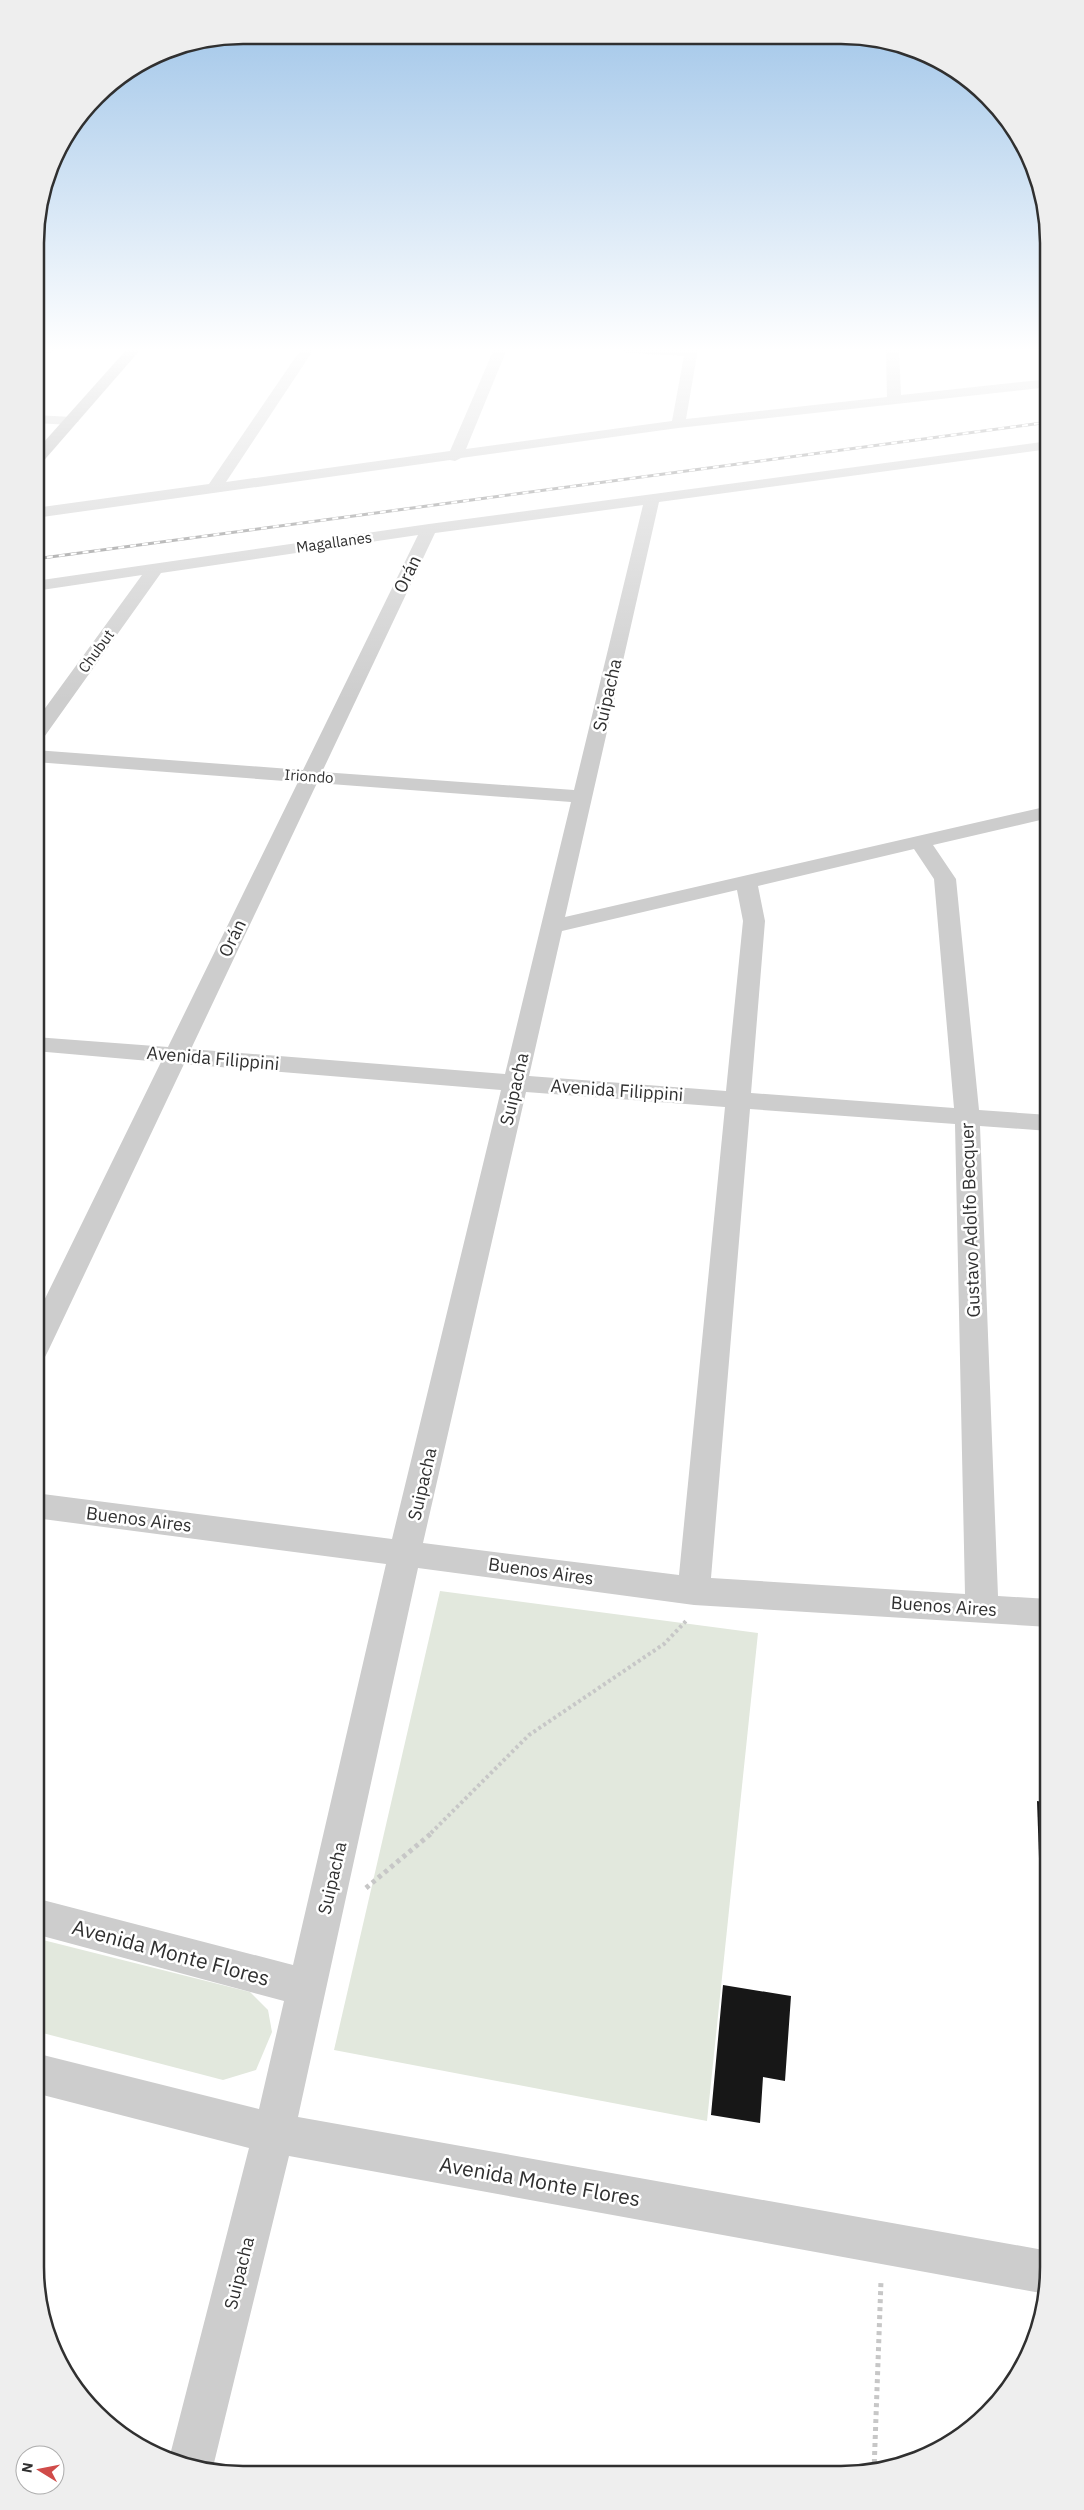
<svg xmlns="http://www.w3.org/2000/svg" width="1084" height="2510" font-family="'IBM Plex Sans',sans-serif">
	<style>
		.green { fill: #e2e8dd }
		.building { fill: #171717 }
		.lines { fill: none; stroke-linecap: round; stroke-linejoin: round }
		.path-far1 { stroke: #c7c7c7; stroke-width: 4; stroke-dasharray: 3 3; stroke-linecap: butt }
		.path { stroke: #c7c7c7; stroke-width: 5; stroke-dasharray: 4 4; stroke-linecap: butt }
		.minor { fill: #cdcdcd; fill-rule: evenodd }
		.major { fill: #a8a8a8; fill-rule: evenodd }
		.rail-casing { stroke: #858585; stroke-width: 3 }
		.rail { stroke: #fff; stroke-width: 2; stroke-dasharray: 6; stroke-linecap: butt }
		.labels { text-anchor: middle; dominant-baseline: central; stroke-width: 5; stroke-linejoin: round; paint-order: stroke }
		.far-street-label { font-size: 15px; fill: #303030; stroke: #fff }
		.street-label { font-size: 18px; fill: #303030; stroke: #fff }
		.near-street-label { font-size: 21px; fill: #303030; stroke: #fff }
		.rim { fill: none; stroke: #303030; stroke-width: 2.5 }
	</style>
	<rect width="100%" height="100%" fill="#fff"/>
	<g class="green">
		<path d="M440 1591 758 1633 707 2121 334 2050Z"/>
		<path d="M35 1938 250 1992 268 2010 272 2032 256 2070 223 2080 35 2031Z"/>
	</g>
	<g class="building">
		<path d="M1037 1801 1049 1803V1917L1041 1915Z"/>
		<path d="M723 1985 791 1996 785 2081 763 2077 760 2123 711 2115Z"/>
	</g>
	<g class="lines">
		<path class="path-far1" d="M431 1833 529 1735 664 1644 686 1621"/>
		<g class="path">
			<path d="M366 1888 433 1832"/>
			<path d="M874 2471 881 2281"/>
		</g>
		<g class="minor">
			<path d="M35 349H54L52 352 35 355Z"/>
			<path d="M301 349H314L226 482 450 451 494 349H507L466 449 672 421 684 356 626 353 620 349H698L686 419 887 397 886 349H899L901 395 1049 379V387L678 428 461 458 455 461 450 460 35 518V508L209 484Z"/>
			<path d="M35 415 72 417 79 421 72 425 35 423Z"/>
			<path d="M1049 441V449L659 502 565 917 1049 806V818L933 845 956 879 979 1110 1049 1115V1131L980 1126 998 1596 1049 1599V1627L694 1605 418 1568 298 2117 1049 2251V2280L1046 2294 289 2156 213 2467 212 2471H203L169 2459 249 2148 35 2093V2053L259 2109 284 2001 35 1934V1898L293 1965 386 1564 35 1518V1493L392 1539 501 1090 184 1064 49 1349 45 1357 35 1360V1319L161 1062 35 1051V1037L168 1047 298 782 35 762V750L303 770 418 535 161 573 42 740 35 742V722L142 575 35 591V581L429 524ZM643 505 574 790 322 772 435 533ZM317 783 571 802 505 1074 191 1049ZM914 849 934 879 954 1108 751 1093 765 921 758 886ZM737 890 743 921 726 1091 529 1076 562 931ZM526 1092 725 1107 679 1575 423 1543ZM750 1109 955 1124 965 1594 711 1578Z"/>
		</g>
		<path class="major" d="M127 349H141L40 465 35 466V452Z"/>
		<g class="rail-casing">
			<path id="rail" d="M35 559 1049 422"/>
		</g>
		<use href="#rail" class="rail"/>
	</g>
	<linearGradient id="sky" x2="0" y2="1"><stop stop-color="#9ec4e8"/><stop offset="0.5" stop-color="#fff"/><stop offset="1" stop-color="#fff" stop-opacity="0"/></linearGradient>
	<rect width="1084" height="700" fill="url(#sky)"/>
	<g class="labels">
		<g class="far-street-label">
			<text transform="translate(334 542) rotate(-8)">Magallanes</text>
			<text transform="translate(96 651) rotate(-54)">Chubut</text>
			<text transform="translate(309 776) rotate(4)">Iriondo</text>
		</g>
		<g class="street-label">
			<text transform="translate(407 574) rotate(-64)">Orán</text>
			<text transform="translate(607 695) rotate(-77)">Suipacha</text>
			<text transform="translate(232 938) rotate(-64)">Orán</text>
			<text transform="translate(213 1058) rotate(5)">Avenida Filippini</text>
			<text transform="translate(514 1089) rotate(-77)">Suipacha</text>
			<text transform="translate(617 1090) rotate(4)">Avenida Filippini</text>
			<text transform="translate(970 1220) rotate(-92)">Gustavo Adolfo Becquer</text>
			<text transform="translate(422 1484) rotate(-77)">Suipacha</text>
			<text transform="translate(139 1519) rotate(7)">Buenos Aires</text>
			<text transform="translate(541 1571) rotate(8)">Buenos Aires</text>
			<text transform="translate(944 1606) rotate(4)">Buenos Aires</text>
			<text transform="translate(332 1878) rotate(-77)">Suipacha</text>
			<text transform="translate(239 2273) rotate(-76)">Suipacha</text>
		</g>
		<g class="near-street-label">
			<text transform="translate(171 1952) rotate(15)">Avenida Monte Flores</text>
			<text transform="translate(540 2181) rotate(10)">Avenida Monte Flores</text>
		</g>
	</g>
	<path d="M0 0H1084V2510H0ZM243 44H841A199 199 0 0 1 1040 243V2267A199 199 0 0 1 841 2466H243A199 199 0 0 1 44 2267V243A199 199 0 0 1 243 44Z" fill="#eee" fill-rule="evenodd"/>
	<path class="rim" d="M243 44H841A199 199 0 0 1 1040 243V2267A199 199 0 0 1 841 2466H243A199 199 0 0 1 44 2267V243A199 199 0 0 1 243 44Z"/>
	<g transform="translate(40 2470) rotate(280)"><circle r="24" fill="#ffffff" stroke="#acacac"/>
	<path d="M0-4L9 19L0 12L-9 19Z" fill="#d04b49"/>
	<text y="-8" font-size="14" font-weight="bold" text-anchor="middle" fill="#303030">N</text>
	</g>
</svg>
